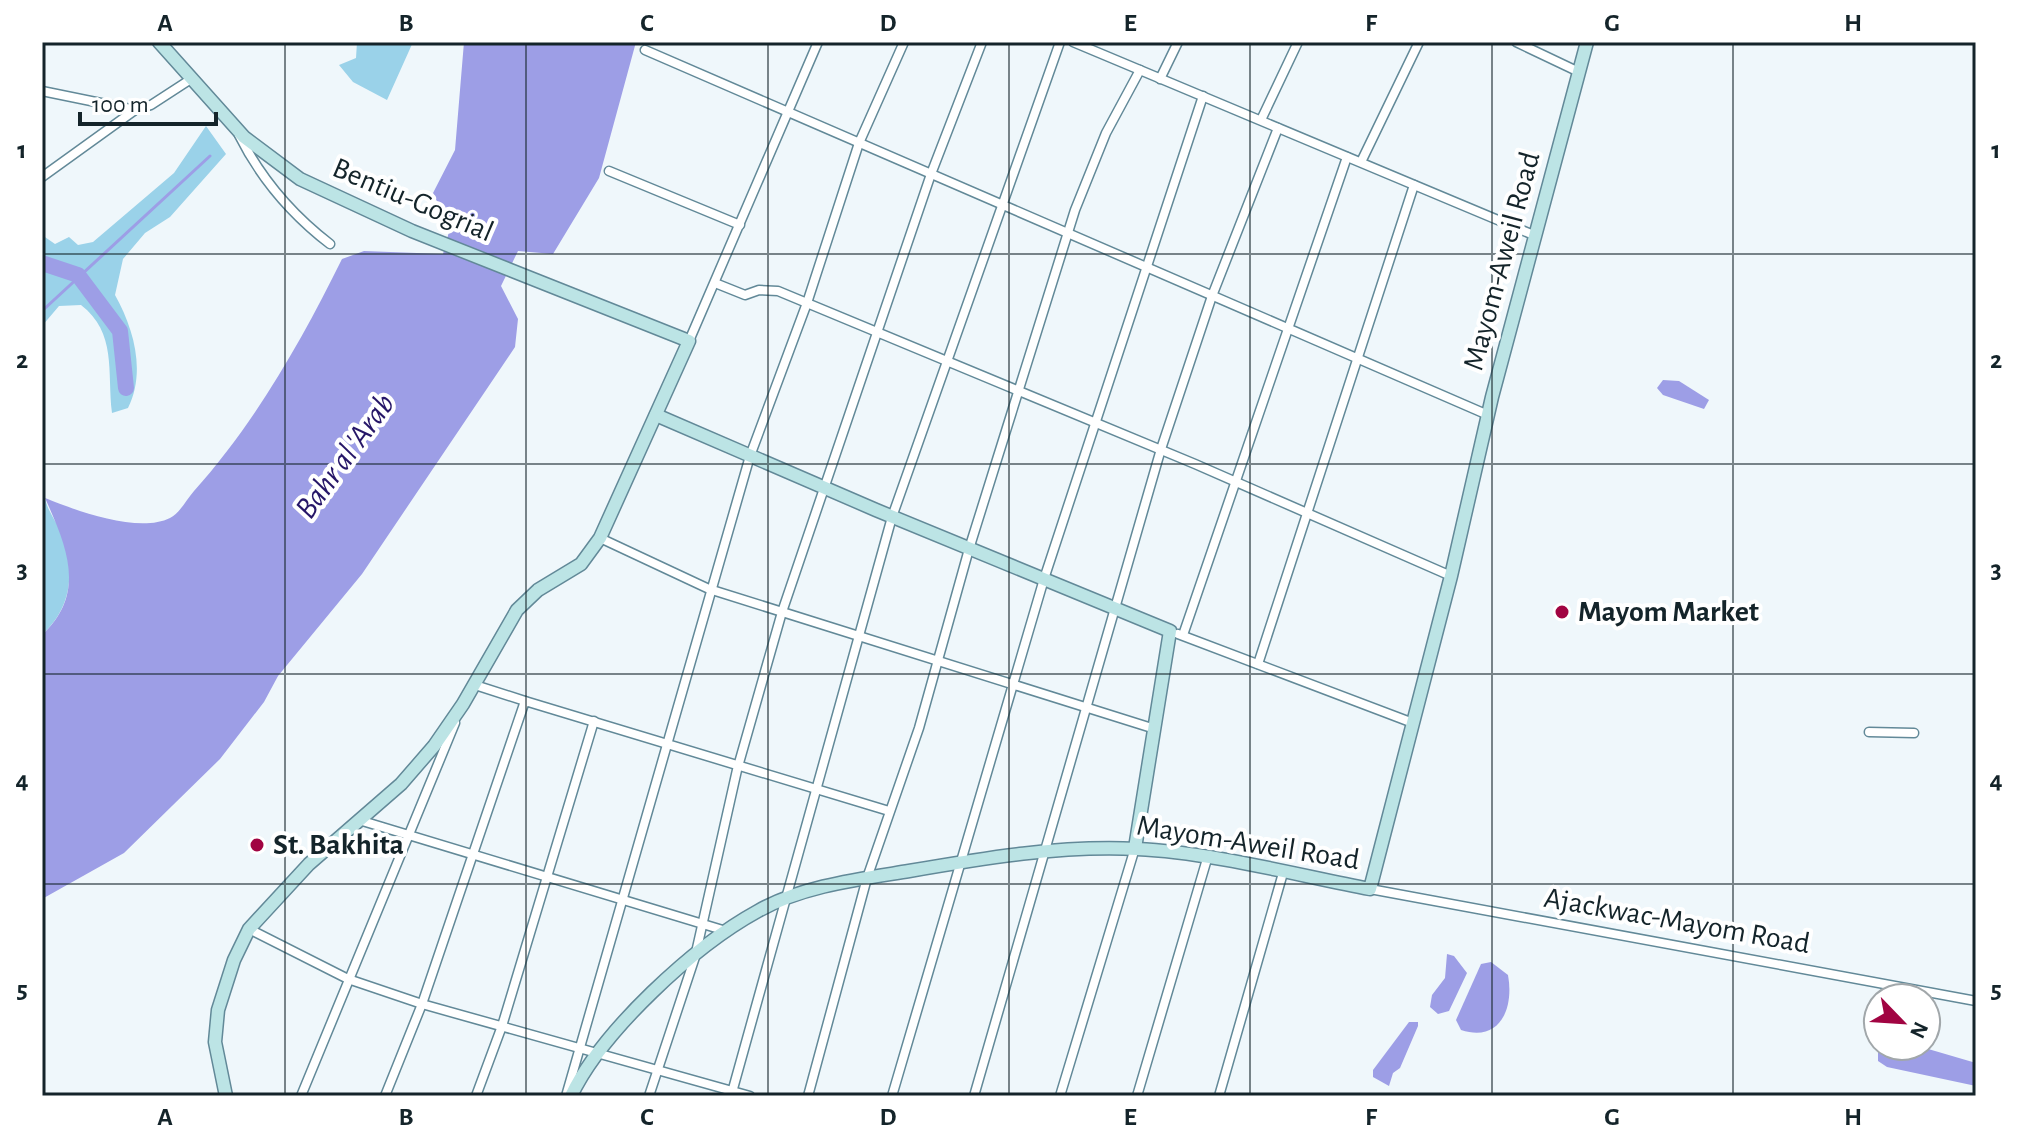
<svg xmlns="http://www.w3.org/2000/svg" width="2018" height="1138" font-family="'Alegreya Sans',sans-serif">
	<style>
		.green { fill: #9ad2e9 }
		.water { fill: #9d9ee6 }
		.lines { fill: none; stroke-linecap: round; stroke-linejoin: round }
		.stream { stroke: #9d9ee6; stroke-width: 3 }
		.river { stroke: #9d9ee6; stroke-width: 16 }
		.street-casing { stroke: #628998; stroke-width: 11 }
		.secondary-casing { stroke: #628998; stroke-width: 15 }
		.street { stroke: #fff; stroke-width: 8 }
		.secondary { stroke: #bce4e5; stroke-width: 12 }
		.grid { fill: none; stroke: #14242a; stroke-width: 2; stroke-opacity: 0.55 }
		.poi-dot { fill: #a10442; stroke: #fff; stroke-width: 3 }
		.labels { text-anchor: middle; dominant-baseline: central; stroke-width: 8; stroke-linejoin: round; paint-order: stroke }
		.street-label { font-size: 30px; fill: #14242a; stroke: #fff }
		.poi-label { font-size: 30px; font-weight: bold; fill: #14242a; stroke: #fff; text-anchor: start }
		.water-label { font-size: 32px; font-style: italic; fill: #261668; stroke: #fff }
		.neatline { fill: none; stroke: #14242a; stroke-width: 3 }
		.grid-label { font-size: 26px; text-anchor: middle; font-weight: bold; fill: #14242a }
	</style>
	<rect width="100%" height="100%" fill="#eff7fb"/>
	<g class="green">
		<path d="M357 42H413L387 100 353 82 339 65 356 58Z"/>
		<path d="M206 126 226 154 170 217 145 233 123 259 115 295C134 329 146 372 128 408L112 413C107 371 117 333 81 305L59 306 42 326V235L55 244 69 237 78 245 93 242 174 173Z"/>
		<path d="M42 423C47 448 40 474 45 498 47 510 56 521 61 532 75 571 73 606 42 635Z"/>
	</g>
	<g class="water">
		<path d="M464 42H636L599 178 553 254 518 251 501 286 518 319 515 347 362 574 278 676 264 702 220 759 124 853 42 899V635C87 593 67 547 45 498 75 510 138 534 170 518 179 514 187 499 194 491 255 423 302 340 342 259L364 251 443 254 450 228 433 193 455 150Z"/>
		<path d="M1663 380 1679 381 1709 400 1704 409 1663 395 1657 388Z"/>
		<path d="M1447 954 1454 956 1467 973 1449 1011 1438 1014 1430 1007 1432 995 1445 978Z"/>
		<path d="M1491 962 1508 975C1514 1007 1501 1043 1461 1030L1456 1020 1481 964Z"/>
		<path d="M1409 1022H1418V1026L1400 1068 1393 1073 1389 1086 1373 1077V1070Z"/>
		<path d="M1878 1044 1918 1046 1976 1063V1086L1887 1067 1878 1061Z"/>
	</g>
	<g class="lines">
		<path class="stream" d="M42 311 210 156"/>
		<path class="river" d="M42 263 78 275 120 331 126 388"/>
		<g class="street-casing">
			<g id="street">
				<path d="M1073 42 1536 236"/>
				<path d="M1516 42 1579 72"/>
				<path d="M645 50 1488 415"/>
				<path d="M1160 79 1178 42"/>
				<path d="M42 91 135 110 151 105 191 79"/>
				<path d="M1261 120 1298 42"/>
				<path d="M239 135C261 179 291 214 330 244"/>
				<path d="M1361 162 1419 42"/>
				<path d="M609 171 740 225"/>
				<path d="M42 177 135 110"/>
				<path d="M715 283 745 295 759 290 778 291 1195 464 1451 576"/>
				<path d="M689 341 818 42"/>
				<path d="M600 538 709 589 1155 729"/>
				<path d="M1178 634 1413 723"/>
				<path d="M1183 635 1347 157"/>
				<path d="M1258 664 1414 185"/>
				<path d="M475 685 525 701"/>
				<path d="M1869 732 1914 733"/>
				<path d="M359 820 726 931"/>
				<path d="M1370 889 1976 1001"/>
				<path d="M249 929 348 979 422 1004 750 1096"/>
				<path d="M301 1096 455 723"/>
				<path d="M385 1096 422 1004 525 701 889 811"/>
				<path d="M476 1096 502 1026 594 721"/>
				<path d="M566 1096 750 456 807 303 859 143 904 42"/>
				<path d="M649 1096 695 957 737 770 782 612 931 174 982 42"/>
				<path d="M731 1096 892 517 1060 42"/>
				<path d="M808 1096 867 878 919 728 969 549 1075 210 1106 133 1140 70"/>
				<path d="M892 1096 1044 579 1203 96"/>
				<path d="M974 1096 1161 449 1212 296 1278 128"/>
				<path d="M1060 1096 1135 848"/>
				<path d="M1137 1096 1207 859"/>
				<path d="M1219 1096 1283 873"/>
			</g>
		</g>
		<g class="secondary-casing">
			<g id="secondary">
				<path d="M159 42 244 137 300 179 412 231 689 341 600 538 581 564 538 590 517 610 463 704 434 746 401 784 309 864 249 929 234 960 218 1010 215 1042 226 1096"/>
				<path d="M656 415 876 510 1170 631 1135 848"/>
				<path d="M571 1096C602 1031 694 946 758 911 802 886 860 879 909 871 984 858 1062 845 1137 849 1209 852 1297 875 1370 889L1451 576 1492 397 1587 42"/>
			</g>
		</g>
		<use href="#street" class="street"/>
		<use href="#secondary" class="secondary"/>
	</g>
	<path class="grid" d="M285 42V1096M526 42V1096M768 42V1096M1009 42V1096M1250 42V1096M1492 42V1096M1733 42V1096M42 254H1976M42 464H1976M42 674H1976M42 884H1976"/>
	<g class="poi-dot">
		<circle cx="1562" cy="612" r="8"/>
		<circle cx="257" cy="845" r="8"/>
	</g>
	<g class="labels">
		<g class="street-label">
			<text transform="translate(413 200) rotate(23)">Bentiu-Gogrial</text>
			<text transform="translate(1502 261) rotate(-75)">Mayom-Aweil Road</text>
			<text transform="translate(1248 843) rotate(9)">Mayom-Aweil Road</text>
			<text transform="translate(1677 921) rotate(10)">Ajackwac-Mayom Road</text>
		</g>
		<g class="poi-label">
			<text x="1578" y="612">Mayom Market</text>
			<text x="273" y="845">St. Bakhita</text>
		</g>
		<g class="water-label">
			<text transform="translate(345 456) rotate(-54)">Bahr al 'Arab</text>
		</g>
	</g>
	<rect width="2018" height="1138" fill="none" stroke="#ffffff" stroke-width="88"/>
	<g transform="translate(1902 1022) rotate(115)"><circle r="38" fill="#ffffff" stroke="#a1a7aa" stroke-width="2"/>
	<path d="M0-6L14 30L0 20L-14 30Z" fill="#a10442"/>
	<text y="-12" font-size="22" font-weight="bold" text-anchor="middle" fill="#14242a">N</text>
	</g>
	<path d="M80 112v12h136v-12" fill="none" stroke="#14242a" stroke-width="4"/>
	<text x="92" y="112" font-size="24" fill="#14242a" stroke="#ffffff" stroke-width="6" paint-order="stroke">100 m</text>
	<rect x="44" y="44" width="1930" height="1050" class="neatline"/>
	<g class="grid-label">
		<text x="165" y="31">A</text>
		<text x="406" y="31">B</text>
		<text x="647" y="31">C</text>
		<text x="888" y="31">D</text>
		<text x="1130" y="31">E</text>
		<text x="1371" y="31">F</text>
		<text x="1612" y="31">G</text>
		<text x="1853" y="31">H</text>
		<text x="22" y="158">1</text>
		<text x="1996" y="158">1</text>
		<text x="22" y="368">2</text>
		<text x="1996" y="368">2</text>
		<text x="22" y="578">3</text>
		<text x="1996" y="578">3</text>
		<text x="22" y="788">4</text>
		<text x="1996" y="788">4</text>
		<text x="22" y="998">5</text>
		<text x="1996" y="998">5</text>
		<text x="165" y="1125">A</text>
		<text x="406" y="1125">B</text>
		<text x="647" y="1125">C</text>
		<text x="888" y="1125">D</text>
		<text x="1130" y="1125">E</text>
		<text x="1371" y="1125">F</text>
		<text x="1612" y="1125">G</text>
		<text x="1853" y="1125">H</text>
	</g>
</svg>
